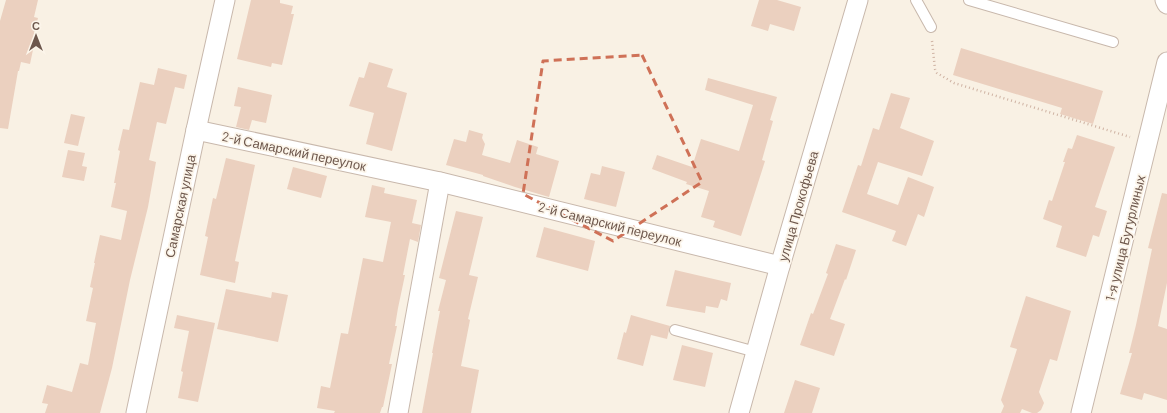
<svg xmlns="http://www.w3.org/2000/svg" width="1167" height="413" font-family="Barlow,sans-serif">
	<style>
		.building { fill: #ebd0bf }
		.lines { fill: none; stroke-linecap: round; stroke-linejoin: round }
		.service-casing { stroke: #c8b8ac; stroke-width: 12 }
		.minor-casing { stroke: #c8b8ac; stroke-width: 21 }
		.path { stroke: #cfb3a3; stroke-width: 2.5; stroke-dasharray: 1 3; stroke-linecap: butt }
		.service { stroke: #fff; stroke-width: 10 }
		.minor { stroke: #fff; stroke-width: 19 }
		.marked { fill: none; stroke: #cf7157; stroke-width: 3; stroke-dasharray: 8 5; stroke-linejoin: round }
		.labels { text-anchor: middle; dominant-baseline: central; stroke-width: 3.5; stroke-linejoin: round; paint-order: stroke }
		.street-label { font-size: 13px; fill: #6e584d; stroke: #fcf5ea }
	</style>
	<rect width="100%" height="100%" fill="#f9f1e4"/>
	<g class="building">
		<path d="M6 0H38L34 17 38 18 31 45H34L30 64 21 62 19 71H18L8 129 0 128V21Z"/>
		<path d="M251 0H280V3L293 6 291 14H294L282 65 272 63 271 67 237 59Z"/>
		<path d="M759 0H777L801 7 794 31 770 24 768 31 751 26Z"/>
		<path d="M961 48 1103 91 1093 124 1060 114 1062 108 953 75Z"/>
		<path d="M369 62 393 69 387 87 407 93 392 151 366 144 374 113 349 106 359 77 364 78Z"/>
		<path d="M158 68 187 75 184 89 175 87 166 124 157 122 149 160 156 162 148 207 130 280 112 368 100 413H45L48 404 42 403 47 385 72 392 80 363 88 365 96 323 86 321 93 288 90 287 95 263H94L100 235 121 240 127 211 111 207 116 183H114L120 151 118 150 123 129 129 130 140 82 154 85Z"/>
		<path d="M708 78 777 97 770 120 773 121 762 160 765 161 741 236 713 227 715 221 701 217 709 191 686 184 687 182 652 169 657 155 692 167 701 139 739 151 753 105 705 90Z"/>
		<path d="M238 87 272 95 266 123 252 120 249 130 236 127 241 107 234 106Z"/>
		<path d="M891 93 910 98 900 128 934 141 922 176 878 162 867 194 898 205 908 177 934 187 924 217 918 214 906 246 892 241 896 231 842 212 858 165 861 166 873 128 879 130Z"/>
		<path d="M71 114 85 117 78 146 64 143Z"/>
		<path d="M469 130 483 134 482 138 485 144 482 155 510 163 517 140 538 147 536 154 559 161 549 197 515 187 483 176V175L446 165 454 139 466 142Z"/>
		<path d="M1077 135 1115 147 1095 207 1107 211 1099 237 1093 235 1086 257 1056 247 1062 226 1043 219 1049 200 1052 201 1065 162H1063L1068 148 1072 149Z"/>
		<path d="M68 150 85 153 82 166 87 167 84 181 62 177Z"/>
		<path d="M226 158 255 165 235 261 239 262 235 283 200 275 208 237 205 236 213 198 216 199Z"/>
		<path d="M602 166 625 172 616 207 584 199 591 173 600 175Z"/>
		<path d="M293 167 327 176 321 198 287 189Z"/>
		<path d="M372 185 385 188 384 193 417 200 412 223 421 225 418 242 410 239 403 275H405L398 308 395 326H397L389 364H392L383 407H382L380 413H334L335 411 317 408 321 386 330 388 341 333 348 334 363 258 383 262 391 222 365 217Z"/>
		<path d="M1162 193 1167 194V283L1158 326 1167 329V400L1144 393 1142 400 1120 394 1132 353H1129L1136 325 1152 249 1148 248Z"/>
		<path d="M456 211 483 217 469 275 478 277 468 319 470 320 461 366 479 370 471 413H422L433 353H432L440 311H438L446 280 439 278Z"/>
		<path d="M544 227 595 241 588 271 536 257Z"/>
		<path d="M836 244 856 250 846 280 845 279 830 319 845 324 834 356 800 345 811 313 813 314 828 274 826 273Z"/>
		<path d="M675 270 731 283 727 301 721 299 718 308 706 306 705 313 666 306Z"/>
		<path d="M226 289 271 298 272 292 288 295 278 342 217 329Z"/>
		<path d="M1026 296 1071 311 1057 361 1050 359 1039 392 1044 403 1041 410 1037 413H1032L1022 409 1020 413H1001L1004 406 1001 400 1017 349 1010 347Z"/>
		<path d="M177 315 215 323 198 402 178 398 183 372 181 371 189 331 174 328Z"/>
		<path d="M631 315 670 326 667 339 651 335 643 366 617 359 624 332 626 333Z"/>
		<path d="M682 345 713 353 705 387 673 380Z"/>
		<path d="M795 380 820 388 812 413H784Z"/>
	</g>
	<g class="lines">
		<g class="service-casing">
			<g id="service">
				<path d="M916 0 931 27"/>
				<path d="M969 0 1113 42"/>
				<path d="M675 330 756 352"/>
			</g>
		</g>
		<g class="minor-casing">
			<g id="minor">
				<path d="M1165 0 1167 4"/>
				<path d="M196 130 440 182 780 266"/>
				<path d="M136 413 196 130 225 0"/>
				<path d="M398 413 440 182"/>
				<path d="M739 413 780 266 858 0"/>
				<path d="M1081 413 1167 62"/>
			</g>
		</g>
		<path class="path" d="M932 41 935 69 937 73 954 83 1130 137"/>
		<use href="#service" class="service"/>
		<use href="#minor" class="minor"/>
	</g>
	<path class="marked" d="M642 55 702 182 613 241 523 194 543 61Z"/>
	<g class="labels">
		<g class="street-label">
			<text transform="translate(294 151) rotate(12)">2-й Самарский переулок</text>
			<text transform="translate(180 206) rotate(-78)">Самарская улица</text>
			<text transform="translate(798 206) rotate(-74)">улица Прокофьева</text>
			<text transform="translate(610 224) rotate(14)">2-й Самарский переулок</text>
			<text transform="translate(1125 238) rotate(-76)">1-я улица Бутурлиных</text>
		</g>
	</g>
	<g transform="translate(36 36)" stroke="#fcf5ea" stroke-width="3" paint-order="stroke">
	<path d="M0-3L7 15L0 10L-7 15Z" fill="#6e584d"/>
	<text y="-6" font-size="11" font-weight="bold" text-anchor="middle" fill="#6e584d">С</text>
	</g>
</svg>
